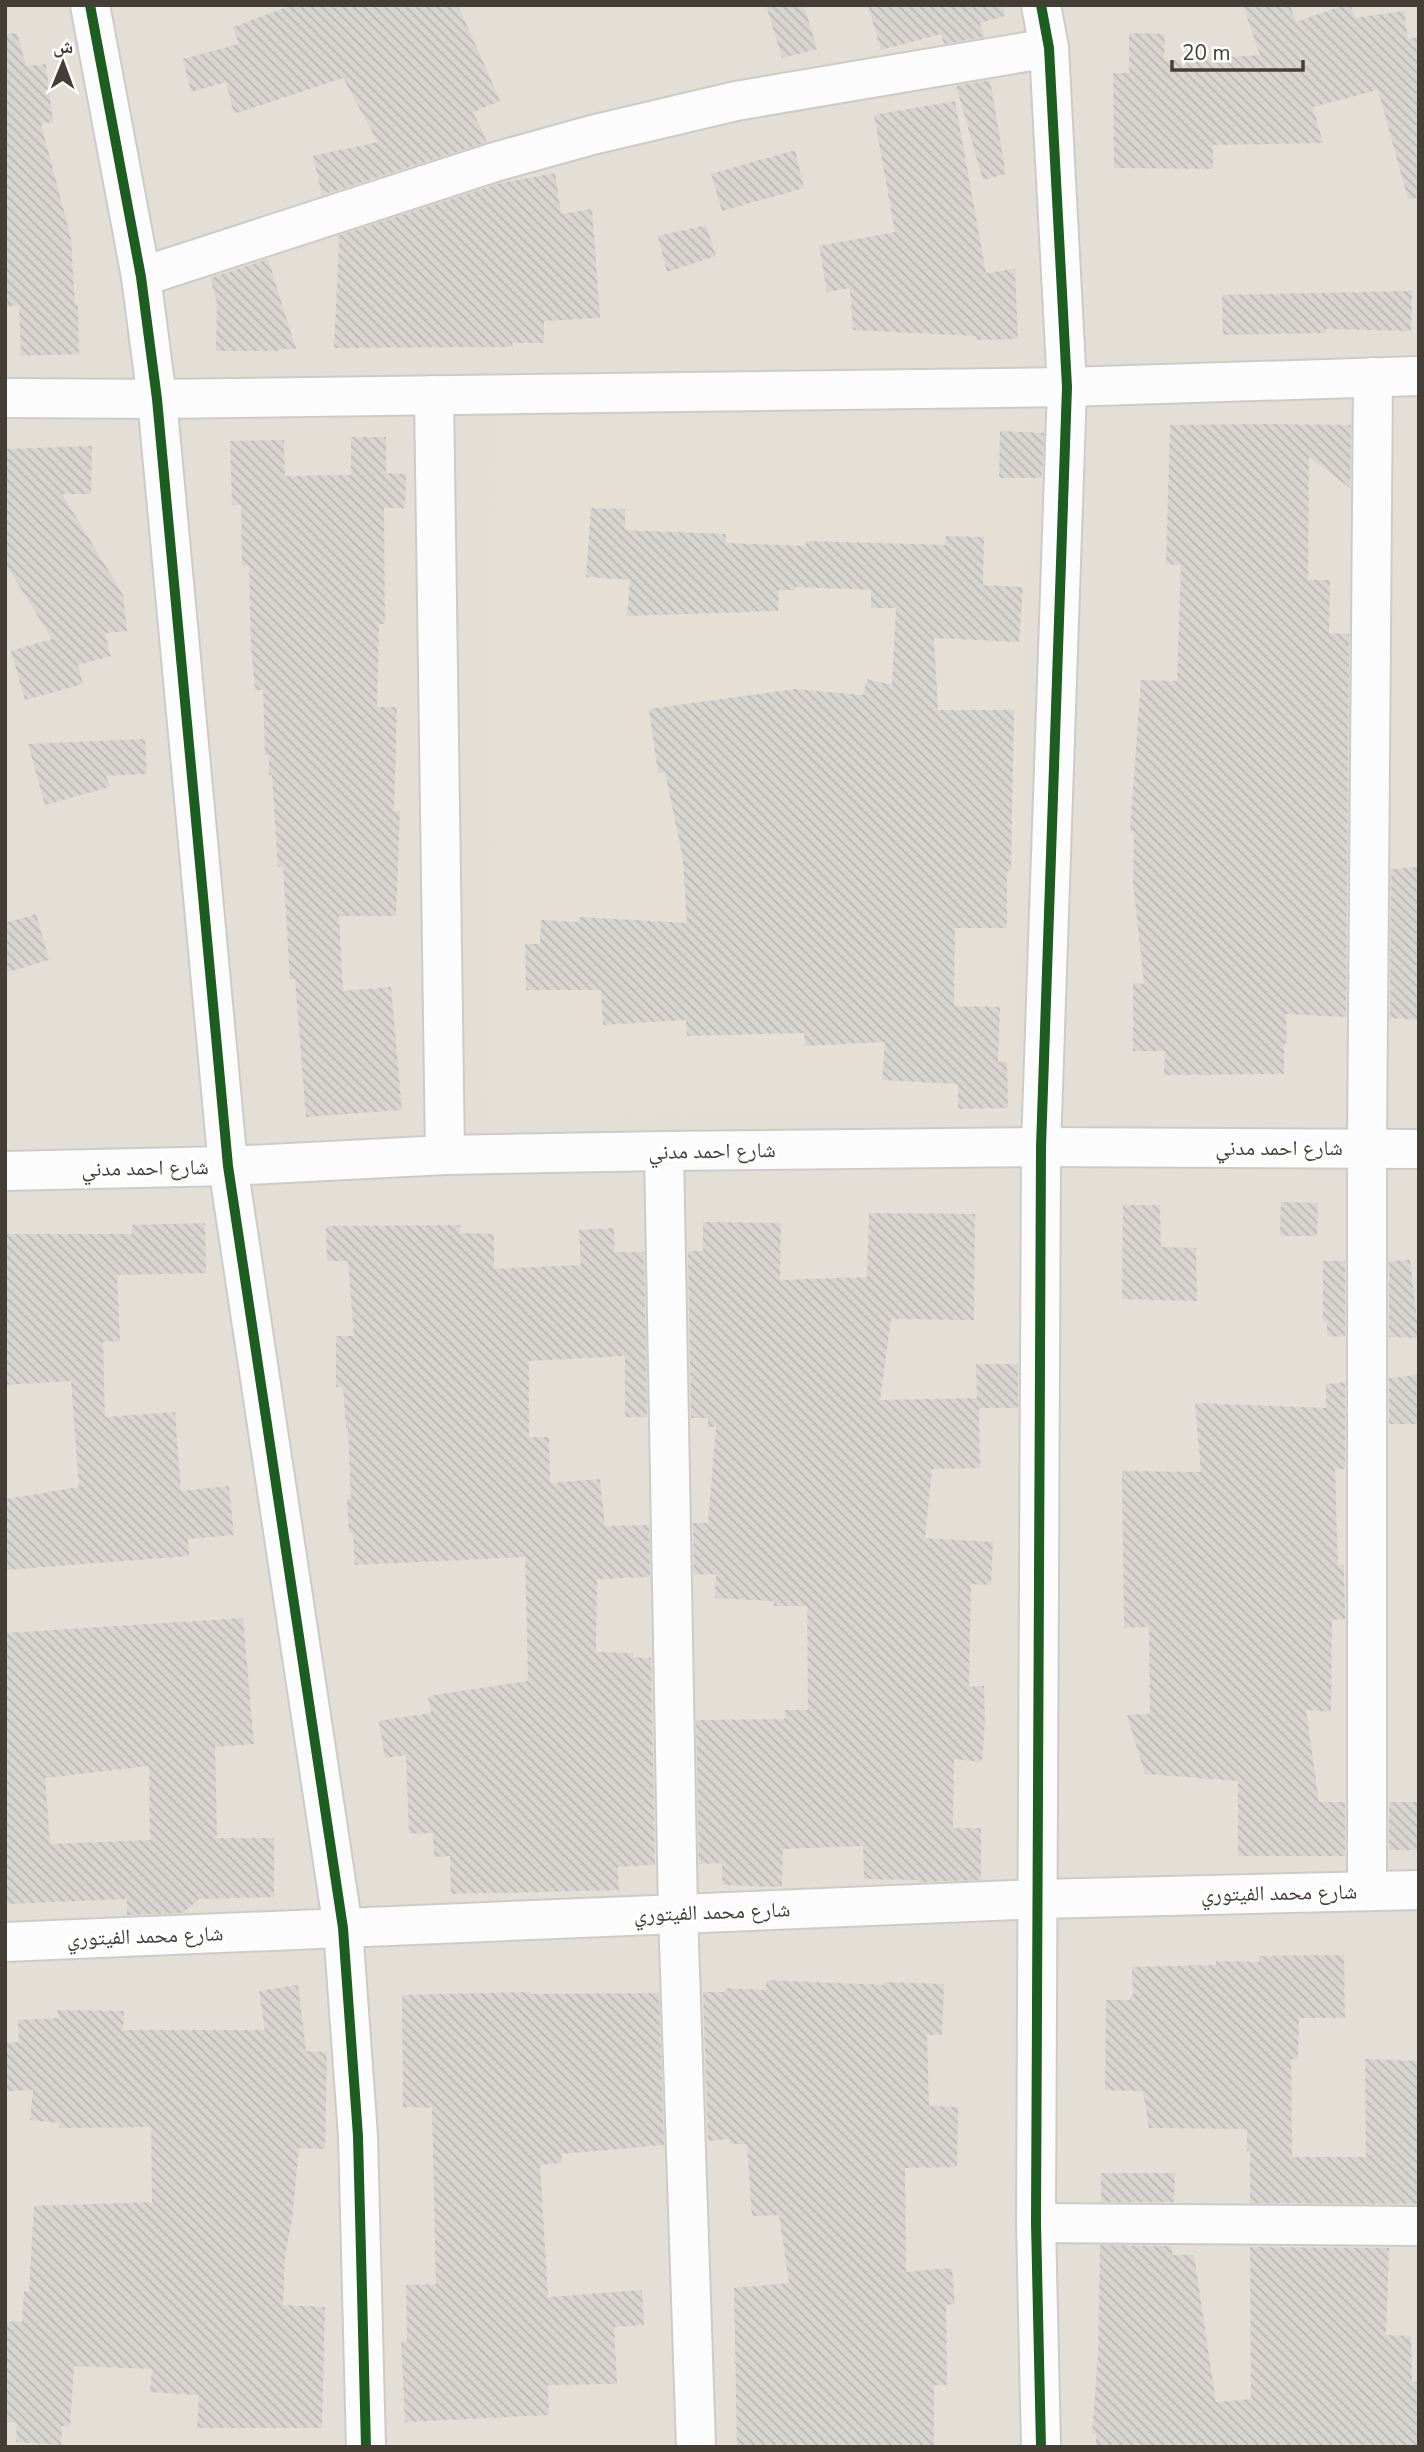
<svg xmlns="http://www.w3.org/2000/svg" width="1424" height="2452" font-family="'Nunito Sans','Noto Naskh Arabic',sans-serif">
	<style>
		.residential { fill: #e3ded6 }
		.education { fill: #e6dfd5 }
		.building { fill: url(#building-back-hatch); fill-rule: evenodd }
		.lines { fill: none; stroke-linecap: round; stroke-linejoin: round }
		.minor-casing { stroke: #cecbc7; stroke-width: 42 }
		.minor { stroke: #fdfcfc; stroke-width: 38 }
		.cycleway-casing { stroke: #fff; stroke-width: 15 }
		.cycleway { stroke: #1b5e20; stroke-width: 10 }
		.labels { text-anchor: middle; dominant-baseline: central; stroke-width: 6; stroke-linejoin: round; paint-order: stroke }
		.street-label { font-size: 21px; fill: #453e36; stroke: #fff }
	</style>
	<defs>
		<pattern id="building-back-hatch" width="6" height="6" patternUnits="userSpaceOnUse" patternTransform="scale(1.75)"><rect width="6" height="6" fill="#d8d4d0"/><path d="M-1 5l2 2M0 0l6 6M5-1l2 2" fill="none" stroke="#bbb7b3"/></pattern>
	</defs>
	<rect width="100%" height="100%" fill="#f0ede9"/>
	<rect class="residential" x="5" y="5" width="1414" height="2442"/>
	<path class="education" d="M495 422H1029L1015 1112 486 1115Z"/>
	<g class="building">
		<path d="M293 5H458L500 101 473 112 487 142 322 195 313 156 378 142 343 78 234 114 226 82 191 92 183 59 239 44 233 27Z"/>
		<path d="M766 5H804L817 49 782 58Z"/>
		<path d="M868 5H1003L1005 16 980 23 984 37 944 44 941 34 881 50Z"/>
		<path d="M1243 5H1290L1296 22 1344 5H1351L1355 18 1404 11 1408 39 1419 37V198L1408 199 1378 90 1313 107 1323 143 1213 145V169L1114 168 1113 73H1129V33L1165 34 1164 61 1260 55Z"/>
		<path d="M17 33 26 66 46 64 53 122 41 124 71 238 75 305H78L79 354 21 356 19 305 5 307V34Z"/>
		<path d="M990 80 1006 174 983 180 956 86Z"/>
		<path d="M955 101 986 273 1015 269 1018 339 977 340 976 336 853 330 850 288 827 292 819 246 895 232 874 115Z"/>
		<path d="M795 150 804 188 722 211 711 174Z"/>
		<path d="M555 173 561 214 592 209 600 318 544 321V343H512L513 347 334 348 339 243 337 236 501 183Z"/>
		<path d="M706 225 716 256 667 272 658 236Z"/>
		<path d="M268 259 296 349H278V351H216L217 303 210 278Z"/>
		<path d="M1412 291 1411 331 1326 329V333L1223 335 1222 295Z"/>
		<path d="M1265 424 1351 425 1350 488 1309 457 1308 580H1330L1329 633 1349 634 1346 1017 1286 1014 1287 1043 1284 1044V1074L1164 1075 1165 1051H1133V983L1144 984 1133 881 1134 831H1130L1141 680 1177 681 1181 565 1166 564 1170 425Z"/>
		<path d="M1000 431 1044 433 1042 478H999Z"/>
		<path d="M351 437H386V473L406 474 405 508H384L385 624H379L377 707H397L394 811H400L396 916H339L343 991 391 987 402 1110 306 1117 295 979 290 980 283 866 278 867 272 775H269V755H265L263 690H255L251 646 249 566H242L241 505H232L230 441 284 440 285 476 351 475Z"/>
		<path d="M92 446 91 494H62L123 595 127 631 105 633 111 656 78 665 83 684 25 700 11 651 52 639 5 563V449Z"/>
		<path d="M591 508 625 509V530L726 534V543L806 546V541L945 545 946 536 984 537 983 585 1023 587 1019 642 934 638 938 710H1014L1011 871H1007V928H955L954 1006 1000 1007 998 1062H1007L1008 1108 958 1109V1084L882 1080 885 1042 805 1046 804 1033 687 1036 686 1020 603 1025 601 990H526L525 944H540L541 920 579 922V917L687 923 683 859 665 772 658 773 649 709 795 689 863 695 867 679 892 685 896 608H871V590L795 587 794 590H779L778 611 627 616 630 580 586 577Z"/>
		<path d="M145 739 147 774 106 776 110 787 45 805 28 744Z"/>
		<path d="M1419 867V1020L1390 1018 1391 869Z"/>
		<path d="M36 914 49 960 5 973V923Z"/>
		<path d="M1281 1202 1318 1203 1317 1236H1280Z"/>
		<path d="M1123 1205H1160L1161 1247 1196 1248 1197 1301 1122 1299Z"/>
		<path d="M869 1213 975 1214 974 1320 891 1319 880 1400 977 1398 976 1364H1018V1408H979L980 1468 932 1469 925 1538 993 1542 991 1585 971 1584 969 1687 984 1686 985 1722 982 1762 954 1759 953 1828H981V1880L919 1882V1880L864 1879 863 1846 783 1849 782 1887 722 1885V1863L699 1864 696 1720 785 1719V1710H808L807 1606H774V1601L715 1598 716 1574 694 1575 693 1523H708L716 1427H708V1418H691L688 1251H703V1222L781 1223 780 1280 867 1277Z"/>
		<path d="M205 1223 206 1273 117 1275 120 1341 103 1342 105 1417 175 1412 181 1491 229 1486 234 1535 188 1539 189 1556 5 1570V1499L79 1487 71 1381 5 1385V1234H132V1225Z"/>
		<path d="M460 1225V1233L494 1234V1269L581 1265 579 1230 614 1228 615 1252H644L647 1417H625V1356L529 1361V1437H549L550 1483 600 1479 605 1526 649 1525 650 1577 597 1579 596 1652 634 1653 633 1657 651 1658 655 1865 618 1867 619 1890 451 1894 450 1856 434 1857 433 1833 409 1834 406 1755 385 1758 379 1721 431 1713 428 1696 528 1681 525 1557 355 1565 353 1533H349L347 1499 351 1498 348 1428H346L343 1387H336V1336H354L348 1261H327L326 1226Z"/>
		<path d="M1410 1260 1419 1338 1389 1337V1261Z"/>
		<path d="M1323 1261H1345V1337L1327 1336V1322H1323Z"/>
		<path d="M1419 1375V1424H1389V1378Z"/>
		<path d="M1345 1382V1469H1335L1338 1565H1344L1345 1619 1332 1620 1331 1712 1306 1710 1319 1802H1345V1856H1238V1781L1145 1774 1127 1715 1150 1714 1149 1627 1124 1628 1122 1471 1201 1472 1195 1403 1326 1408V1384Z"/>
		<path d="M243 1618 254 1744 215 1747 217 1838H274V1897L199 1899 183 1913 127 1915V1899L5 1904V1633ZM149 1766 150 1840 50 1844 45 1778Z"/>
		<rect x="1389" y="1802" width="30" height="48"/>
		<path d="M1344 1955 1345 2018H1299L1298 2059H1291L1292 2157H1366L1365 2059 1419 2061V2204L1250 2203V2151H1247V2129L1149 2128 1143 2091 1105 2090 1106 2000H1130V1997H1133L1132 1967 1216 1965V1961L1259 1962V1956Z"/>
		<path d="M766 1980 885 1985V1982L944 1984 942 2035H927L929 2106 958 2107 957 2167 905 2168 906 2272 952 2268 955 2304 946 2305 947 2385H934V2447H737L734 2288 789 2283 779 2215 752 2216 747 2144H730V2139L708 2141 703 1992H725V1988L766 1990Z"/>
		<path d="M298 1985 306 2051 327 2052 325 2149 299 2148 292 2220 285 2255 283 2305 325 2307 322 2428H197L199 2395 150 2392 152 2369 74 2366 70 2426H62L61 2445 16 2442 17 2423 5 2422V2321L22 2322 24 2291 29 2292 34 2206 152 2202 151 2127 59 2128V2123L30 2120 33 2090 5 2091V2043L19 2042 18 2020 59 2018 57 2010 124 2011 123 2030H265L259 1991Z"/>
		<path d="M531 1992V1994L659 1993 664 2145 561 2154 562 2163 540 2165 548 2297 642 2290 644 2325 614 2327 617 2384 548 2385 549 2415 405 2422 401 2341H407L406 2285 436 2284 432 2108 403 2107 402 1995Z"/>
		<path d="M1101 2173H1175L1174 2202H1101Z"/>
		<path d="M1100 2245 1172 2246V2255H1194L1216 2402 1251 2399 1250 2247 1389 2248 1386 2335 1411 2336 1412 2382H1419V2447H1096V2434H1092L1098 2354Z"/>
	</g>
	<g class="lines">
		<g class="minor-casing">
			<g id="minor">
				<path d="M90 5 141 277 157 399 228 1166 343 1928 358 2136 366 2447"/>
				<path d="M1041 5 1049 48 1067 387 1041 1147 1036 2223 1041 2447"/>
				<path d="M141 277 495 162 592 135 736 101 1049 48"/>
				<path d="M434 395 445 1155"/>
				<path d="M5 398 157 399 1067 387 1419 376"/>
				<path d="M664 1151 678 1913 696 2447"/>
				<path d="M5 1171 228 1166 445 1155 664 1151 1041 1147 1419 1149"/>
				<path d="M1367 1891V1148L1373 377"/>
				<path d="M5 1942 1039 1899 1419 1890"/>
				<path d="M1036 2223 1419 2226"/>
			</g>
		</g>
		<use href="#minor" class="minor"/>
		<g class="cycleway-casing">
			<g id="cycleway">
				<path d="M90 5 141 277 157 399 228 1166 343 1928 358 2136 366 2447"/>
				<path d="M1041 5 1049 48 1067 387 1041 1147 1036 2223 1041 2447"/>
			</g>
		</g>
		<use href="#cycleway" class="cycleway"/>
	</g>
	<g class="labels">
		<g class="street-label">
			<text x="1279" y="1148">شارع احمد مدني</text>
			<text transform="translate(712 1151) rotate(-1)">شارع احمد مدني</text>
			<text transform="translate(145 1168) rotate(-1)">شارع احمد مدني</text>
			<text transform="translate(1279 1893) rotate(-1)">شارع محمد الفيتوري</text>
			<text transform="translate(712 1912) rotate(-2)">شارع محمد الفيتوري</text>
			<text transform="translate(145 1936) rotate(-2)">شارع محمد الفيتوري</text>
		</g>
	</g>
	<rect width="1424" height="2452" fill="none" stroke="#453e36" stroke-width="14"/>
	<g transform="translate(63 63) rotate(1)" stroke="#ffffff" stroke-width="5" paint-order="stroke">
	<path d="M0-5L12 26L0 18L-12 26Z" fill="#453e36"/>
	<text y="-10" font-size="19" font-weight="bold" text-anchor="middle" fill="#453e36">ش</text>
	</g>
	<path d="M1172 60v10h131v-10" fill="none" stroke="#453e36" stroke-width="3.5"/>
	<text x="1182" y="60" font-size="21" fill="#453e36" stroke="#ffffff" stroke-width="5" paint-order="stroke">20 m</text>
</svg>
